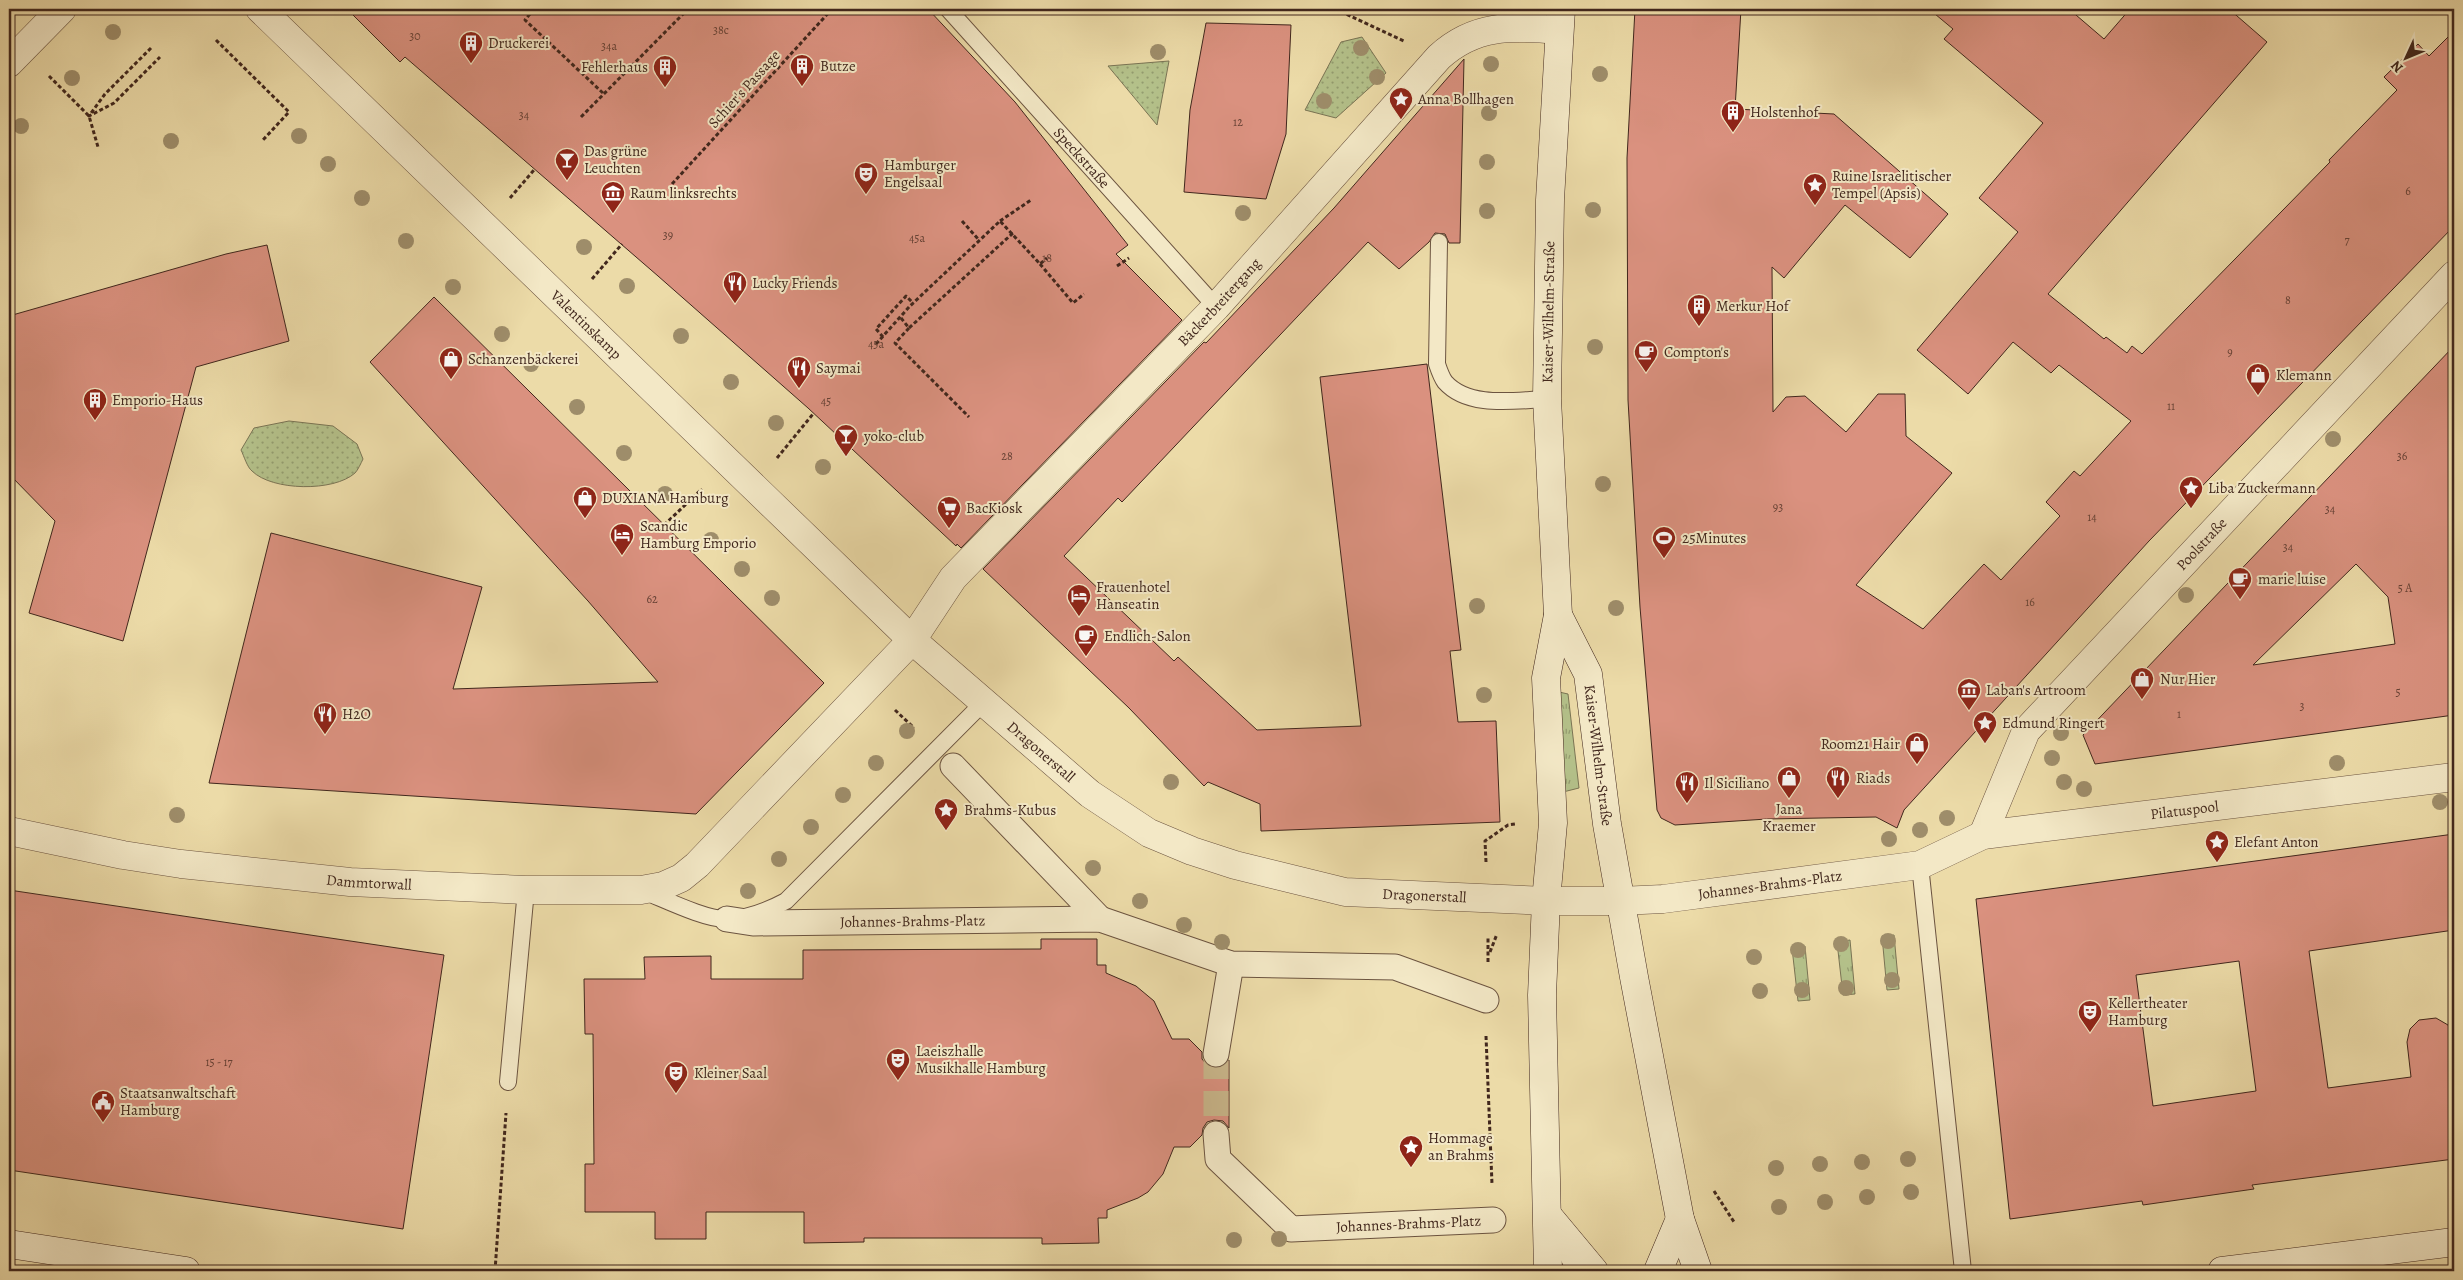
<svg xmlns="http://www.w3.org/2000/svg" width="2463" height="1280" font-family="Alegreya,serif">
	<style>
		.grass { fill: url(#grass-tufts); stroke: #7a7454 }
		.park { fill: url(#park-dots); stroke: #7a7454 }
		.building { fill: #da917f; stroke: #41271d; fill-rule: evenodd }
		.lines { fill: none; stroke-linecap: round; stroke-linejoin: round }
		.pedestrian-tunnel { stroke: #cab78c; stroke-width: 25; stroke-dasharray: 25 12; stroke-linecap: butt }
		.service-casing { stroke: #6c5440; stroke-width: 18 }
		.pedestrian-casing { stroke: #6c5440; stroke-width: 27 }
		.minor-casing { stroke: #6c5440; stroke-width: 29 }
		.tertiary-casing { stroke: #6c5440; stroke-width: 29 }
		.secondary-casing { stroke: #41271d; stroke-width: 29 }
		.path { stroke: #41271d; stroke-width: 3; stroke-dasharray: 4 2.5; stroke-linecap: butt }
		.service { stroke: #f3e8c6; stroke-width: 16 }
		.pedestrian { stroke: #f3e8c6; stroke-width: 25 }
		.minor { stroke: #f3e8c6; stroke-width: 28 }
		.tertiary { stroke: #f3e8c6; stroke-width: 28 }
		.secondary { stroke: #f3e8c6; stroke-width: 28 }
		.tree { fill: #9e8d6a }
		.labels { text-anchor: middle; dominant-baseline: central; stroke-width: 4; stroke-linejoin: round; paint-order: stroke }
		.number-label { font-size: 12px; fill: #674236 }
		.poi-label { font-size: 15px; fill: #41271d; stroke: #f3e8c6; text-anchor: start }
		.street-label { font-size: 15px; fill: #41271d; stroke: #f3e8c6 }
	</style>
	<defs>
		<pattern id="grass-tufts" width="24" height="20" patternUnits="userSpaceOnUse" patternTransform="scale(1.25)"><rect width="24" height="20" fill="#b4c18a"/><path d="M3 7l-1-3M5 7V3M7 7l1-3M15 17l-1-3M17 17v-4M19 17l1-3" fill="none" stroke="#949d70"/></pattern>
		<pattern id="park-dots" width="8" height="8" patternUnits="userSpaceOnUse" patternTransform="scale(1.25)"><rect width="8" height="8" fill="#b4c18a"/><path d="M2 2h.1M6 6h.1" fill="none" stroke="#949d70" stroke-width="1.8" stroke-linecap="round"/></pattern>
	</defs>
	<rect width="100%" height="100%" fill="#ecdba8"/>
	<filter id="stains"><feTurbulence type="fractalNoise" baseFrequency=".004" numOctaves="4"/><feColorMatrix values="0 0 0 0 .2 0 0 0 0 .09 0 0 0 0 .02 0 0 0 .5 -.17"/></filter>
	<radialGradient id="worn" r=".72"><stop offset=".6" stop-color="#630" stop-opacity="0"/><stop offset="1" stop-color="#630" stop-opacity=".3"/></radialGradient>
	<g class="grass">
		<path d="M1559 692 1568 694 1579 788 1563 792Z"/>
		<path d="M1894 935 1899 989 1887 990 1882 936Z"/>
		<path d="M1850 940 1855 994 1843 995 1837 942Z"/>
		<path d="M1805 946 1810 1000 1798 1001 1792 948Z"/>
	</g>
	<g class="park">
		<path d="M1362 37 1386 73 1336 118 1305 110 1341 42Z"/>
		<path d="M1169 61 1157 125 1108 66Z"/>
		<path d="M289 421 333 426 357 444 363 459C361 463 358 470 355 473 334 492 272 491 252 471 247 467 244 456 241 450L254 428Z"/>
	</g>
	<g class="building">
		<path d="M347 9H928L1015 102 1128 245 1116 254 1182 320 961 548 957 544 956 546 808 408 658 276 405 57 400 62Z"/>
		<path d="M1635 9H1741L1735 109 1834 114 1948 214 1910 258 1845 205 1784 278 1772 267 1773 412 1786 397 1805 396 1846 432 1878 394H1905L1906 436 1952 473 1856 585 1923 629 1984 564 2001 580 2060 516 2046 502 2074 471 2080 476 2131 421 2059 365 2051 373 2013 342 1968 394 1917 350 2018 232 1979 198 2043 123 1944 39 1953 29 1929 9H2069L2104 39 2130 9H2229L2267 42 2048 294 2104 339 2106 337 2127 353 2132 346 2142 354 2330 162 2329 160 2397 90 2384 77 2418 44 2429 56 2454 31V226L2149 541 1904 810 1897 828 1876 817 1767 819 1675 825 1661 818 1657 810 1640 607 1628 400 1627 158Z"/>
		<path d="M1206 23 1291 25 1286 134 1266 199 1184 192 1190 110Z"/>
		<path d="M1464 59 1460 243H1449L1445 234 1435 233 1429 242 1399 269 1368 242 1122 502 1118 498 1064 556 1174 661 1178 657 1257 730 1361 726 1320 377 1427 364 1461 650 1450 651 1458 722 1496 721 1500 822 1261 831 1260 804 1208 782 1204 786 1129 708 983 569 1204 342 1206 343 1334 208Z"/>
		<path d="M267 245 289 341 196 367 123 641 29 613 55 521 9 474V316L226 254Z"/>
		<path d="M434 297 824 683 696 814 209 783 271 533 482 587 453 689 658 682 588 601 370 362Z"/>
		<path d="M2454 346V715L2095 764 2083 735ZM2356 564 2388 597 2395 644 2253 665Z"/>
		<path d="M2454 834V930L2309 951 2328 1088 2411 1077 2407 1042 2410 1029 2419 1020 2436 1018 2448 1025 2454 1036V1159L2252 1185 2254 1189 2143 1205 2142 1201 2010 1219 1976 899ZM2239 961 2256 1091 2153 1106 2136 975Z"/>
		<path d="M9 890 444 955 403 1229 9 1170Z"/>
		<path d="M1041 939H1097V965H1106V973L1136 986 1154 1001 1172 1039H1189L1202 1052V1059L1207 1065 1213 1068 1221 1067 1229 1060V1128L1223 1121 1214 1120 1207 1122 1203 1128 1202 1135 1190 1147H1174L1163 1174 1148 1192 1138 1198 1107 1210V1218H1098L1099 1243 1042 1244V1238H864V1242L804 1243V1212H706V1239H655V1212H585V1164H594L593 1034H585L584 979H645L644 957 711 956V979H803V950L1041 949Z"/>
	</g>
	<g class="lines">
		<path class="pedestrian-tunnel" d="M1216 1054V1134"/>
		<g class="service-casing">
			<g id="service">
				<path id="s1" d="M948 9 1216 307"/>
				<path d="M1439 242 1437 364C1439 370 1442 378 1445 382 1469 409 1516 400 1547 399"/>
				<path d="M1920 865 1963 1271"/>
				<path d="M646 892C666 900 707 920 727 919 746 919 769 910 786 901L983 703"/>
				<path d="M508 1082 526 890"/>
				<path d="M1564 1248 1575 1271"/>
			</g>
		</g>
		<g class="pedestrian-casing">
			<g id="pedestrian">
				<path d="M953 766 1100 919"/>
				<path id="s2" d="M727 919 753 923 1100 919 1231 964 1395 967 1486 1000"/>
				<path d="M1216 1054 1231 964"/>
				<path id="s3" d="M1216 1134 1218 1159 1291 1229 1493 1220"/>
			</g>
		</g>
		<g class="minor-casing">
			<g id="minor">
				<path id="s4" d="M9 831 123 855 181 864 350 882 526 890H641L663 886 681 878 697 865 912 640 953 578 1216 307 1439 57C1475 24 1512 26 1559 30"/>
				<path id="s5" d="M1983 835 2026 731 2454 275"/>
				<path id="s6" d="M1620 901 1663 899 1920 865 1983 835 2454 777"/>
			</g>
		</g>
		<g class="tertiary-casing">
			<g id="tertiary">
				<path id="s7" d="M260 9 912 640 1090 794 1149 833 1192 851 1235 865 1345 892 1546 901H1620"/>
				<path d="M9 63 62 9"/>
			</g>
		</g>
		<g class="secondary-casing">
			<g id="secondary">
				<path id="s8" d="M1558 615 1588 674 1607 824 1634 977 1680 1219 1698 1271"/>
				<path d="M1549 1217 1594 1271"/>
				<path d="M9 1244 186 1271"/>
				<path id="s9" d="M1548 1271 1542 995 1546 901 1553 823 1546 678 1558 615 1547 399 1550 200 1561 9"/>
				<path d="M1658 1271 1680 1219"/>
				<path d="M2222 1271 2454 1242"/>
			</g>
		</g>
		<g class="path">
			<path d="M534 9 525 20 604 94"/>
			<path d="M1335 9 1404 41"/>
			<path d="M216 40 289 112 263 140"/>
			<path d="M151 48 105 94 89 116 114 103 160 57"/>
			<path d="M49 76 89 116 98 147"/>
			<path d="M581 117 688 9"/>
			<path d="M672 184 832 9"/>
			<path d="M510 198 534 170"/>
			<path d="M962 221 979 240"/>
			<path d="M1000 221 1031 200"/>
			<path d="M1040 264 1073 303 1084 294"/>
			<path d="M1117 266 1129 258"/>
			<path d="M592 279 622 244"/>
			<path d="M901 318 909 328 1013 233"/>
			<path d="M909 328 895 343 969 417"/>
			<path d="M883 337 876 329 906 296 913 303"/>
			<path d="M876 344 910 306 1000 221 1040 264 1047 258"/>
			<path d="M777 458 813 414"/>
			<path d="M664 525 702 489"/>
			<path d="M895 710 914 728"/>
			<path d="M1486 862 1485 841 1508 825 1515 824"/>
			<path d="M1490 952 1497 934"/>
			<path d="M1488 962V936"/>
			<path d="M1486 1036 1492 1184"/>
			<path d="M1714 1191 1734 1222"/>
			<path d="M495 1271 506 1113"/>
		</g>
		<use href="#service" class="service"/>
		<use href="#pedestrian" class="pedestrian"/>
		<use href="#minor" class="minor"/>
		<use href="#tertiary" class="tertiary"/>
		<use href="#secondary" class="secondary"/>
	</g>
	<g class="tree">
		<circle cx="113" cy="32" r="8"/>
		<circle cx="1361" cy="48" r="8"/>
		<circle cx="1158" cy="52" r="8"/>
		<circle cx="1491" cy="64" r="8"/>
		<circle cx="1600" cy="74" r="8"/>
		<circle cx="1377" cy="77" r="8"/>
		<circle cx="72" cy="78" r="8"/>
		<circle cx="1324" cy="101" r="8"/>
		<circle cx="1489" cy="113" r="8"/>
		<circle cx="21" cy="126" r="8"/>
		<circle cx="299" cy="136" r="8"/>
		<circle cx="171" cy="141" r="8"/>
		<circle cx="1487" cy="162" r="8"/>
		<circle cx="328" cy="164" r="8"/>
		<circle cx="362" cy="198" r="8"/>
		<circle cx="1593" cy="210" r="8"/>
		<circle cx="1487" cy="211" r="8"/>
		<circle cx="1243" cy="213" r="8"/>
		<circle cx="406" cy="241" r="8"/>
		<circle cx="584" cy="247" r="8"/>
		<circle cx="627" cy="286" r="8"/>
		<circle cx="453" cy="287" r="8"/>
		<circle cx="502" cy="334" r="8"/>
		<circle cx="681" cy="336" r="8"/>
		<circle cx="1595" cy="347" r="8"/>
		<circle cx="531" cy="364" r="8"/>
		<circle cx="731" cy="382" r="8"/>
		<circle cx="577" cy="407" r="8"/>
		<circle cx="776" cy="423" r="8"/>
		<circle cx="2333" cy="439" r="8"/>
		<circle cx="624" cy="453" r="8"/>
		<circle cx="823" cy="467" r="8"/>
		<circle cx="1603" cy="484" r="8"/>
		<circle cx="665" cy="494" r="8"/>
		<circle cx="711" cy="540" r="8"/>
		<circle cx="742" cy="569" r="8"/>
		<circle cx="2186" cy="595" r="8"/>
		<circle cx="772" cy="598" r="8"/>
		<circle cx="1477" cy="606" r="8"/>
		<circle cx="1616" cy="608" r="8"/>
		<circle cx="1484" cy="695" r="8"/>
		<circle cx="907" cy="731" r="8"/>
		<circle cx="2061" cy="733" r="8"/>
		<circle cx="2052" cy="758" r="8"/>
		<circle cx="876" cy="763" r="8"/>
		<circle cx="2337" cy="763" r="8"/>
		<circle cx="1171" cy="782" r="8"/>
		<circle cx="2064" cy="782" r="8"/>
		<circle cx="2084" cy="789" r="8"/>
		<circle cx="843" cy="795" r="8"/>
		<circle cx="2440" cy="802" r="8"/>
		<circle cx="177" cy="815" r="8"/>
		<circle cx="1947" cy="818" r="8"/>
		<circle cx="811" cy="827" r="8"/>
		<circle cx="1920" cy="830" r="8"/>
		<circle cx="1889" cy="839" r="8"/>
		<circle cx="779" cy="859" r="8"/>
		<circle cx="1093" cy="868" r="8"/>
		<circle cx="748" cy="891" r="8"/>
		<circle cx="1140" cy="901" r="8"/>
		<circle cx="1184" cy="925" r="8"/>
		<circle cx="1888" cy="941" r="8"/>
		<circle cx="1222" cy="942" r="8"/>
		<circle cx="1841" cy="944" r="8"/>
		<circle cx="1798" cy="950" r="8"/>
		<circle cx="1754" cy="957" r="8"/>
		<circle cx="1892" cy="980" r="8"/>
		<circle cx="1846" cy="988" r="8"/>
		<circle cx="1802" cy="990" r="8"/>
		<circle cx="1760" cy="991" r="8"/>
		<circle cx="1908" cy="1159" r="8"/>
		<circle cx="1862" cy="1162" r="8"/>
		<circle cx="1820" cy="1164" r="8"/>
		<circle cx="1776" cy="1168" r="8"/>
		<circle cx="1911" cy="1192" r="8"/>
		<circle cx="1867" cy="1197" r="8"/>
		<circle cx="1825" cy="1202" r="8"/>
		<circle cx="1779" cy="1207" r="8"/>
		<circle cx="1279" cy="1239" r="8"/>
		<circle cx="1234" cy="1240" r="8"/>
	</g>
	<defs>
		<g id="building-pin" transform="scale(1.25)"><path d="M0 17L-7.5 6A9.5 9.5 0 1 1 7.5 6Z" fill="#8f2418" stroke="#f3e8c6"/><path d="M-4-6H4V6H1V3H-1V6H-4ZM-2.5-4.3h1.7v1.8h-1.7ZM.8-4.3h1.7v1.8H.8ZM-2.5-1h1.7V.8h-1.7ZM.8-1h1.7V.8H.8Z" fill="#fff"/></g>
		<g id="sight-pin" transform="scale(1.25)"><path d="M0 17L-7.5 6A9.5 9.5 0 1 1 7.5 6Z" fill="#8f2418" stroke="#f3e8c6"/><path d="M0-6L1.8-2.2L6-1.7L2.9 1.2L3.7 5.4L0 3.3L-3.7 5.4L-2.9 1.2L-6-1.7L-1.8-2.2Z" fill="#fff"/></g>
		<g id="bar-pin" transform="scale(1.25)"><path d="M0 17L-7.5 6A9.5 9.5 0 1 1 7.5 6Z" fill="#8f2418" stroke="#f3e8c6"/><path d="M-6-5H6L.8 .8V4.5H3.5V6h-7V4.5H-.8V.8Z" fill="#fff"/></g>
		<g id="theatre-pin" transform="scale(1.25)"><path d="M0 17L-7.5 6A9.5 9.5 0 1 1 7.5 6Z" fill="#8f2418" stroke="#f3e8c6"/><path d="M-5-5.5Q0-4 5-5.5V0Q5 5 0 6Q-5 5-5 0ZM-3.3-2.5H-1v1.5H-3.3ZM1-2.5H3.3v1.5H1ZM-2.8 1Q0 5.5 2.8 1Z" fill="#fff"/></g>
		<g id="museum-pin" transform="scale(1.25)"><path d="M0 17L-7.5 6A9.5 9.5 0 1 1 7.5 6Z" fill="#8f2418" stroke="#f3e8c6"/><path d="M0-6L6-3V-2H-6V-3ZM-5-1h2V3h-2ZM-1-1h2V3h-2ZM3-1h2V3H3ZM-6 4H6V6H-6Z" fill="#fff"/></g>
		<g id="restaurant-pin" transform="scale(1.25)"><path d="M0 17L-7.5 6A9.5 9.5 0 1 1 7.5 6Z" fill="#8f2418" stroke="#f3e8c6"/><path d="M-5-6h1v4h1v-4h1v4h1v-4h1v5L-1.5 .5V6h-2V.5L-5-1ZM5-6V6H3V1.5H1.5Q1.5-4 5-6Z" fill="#fff"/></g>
		<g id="cafe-pin" transform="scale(1.25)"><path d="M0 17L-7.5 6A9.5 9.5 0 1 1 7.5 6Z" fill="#8f2418" stroke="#f3e8c6"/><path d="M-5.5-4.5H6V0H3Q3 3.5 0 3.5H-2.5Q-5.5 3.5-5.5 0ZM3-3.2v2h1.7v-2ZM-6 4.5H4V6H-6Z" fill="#fff"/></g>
		<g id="shop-pin" transform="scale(1.25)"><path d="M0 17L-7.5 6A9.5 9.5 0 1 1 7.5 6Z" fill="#8f2418" stroke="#f3e8c6"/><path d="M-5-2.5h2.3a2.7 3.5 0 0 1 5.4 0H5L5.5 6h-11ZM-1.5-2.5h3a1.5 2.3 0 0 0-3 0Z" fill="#fff"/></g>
		<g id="supermarket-pin" transform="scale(1.25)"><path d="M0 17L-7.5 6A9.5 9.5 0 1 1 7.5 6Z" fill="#8f2418" stroke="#f3e8c6"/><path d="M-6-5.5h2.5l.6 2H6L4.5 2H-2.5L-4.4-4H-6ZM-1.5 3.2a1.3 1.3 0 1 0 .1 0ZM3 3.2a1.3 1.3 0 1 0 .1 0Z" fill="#fff"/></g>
		<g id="hotel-pin" transform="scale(1.25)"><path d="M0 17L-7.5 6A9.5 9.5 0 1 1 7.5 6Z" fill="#8f2418" stroke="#f3e8c6"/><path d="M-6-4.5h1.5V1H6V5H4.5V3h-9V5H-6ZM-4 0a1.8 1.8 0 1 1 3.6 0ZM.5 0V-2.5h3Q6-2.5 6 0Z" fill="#fff"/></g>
		<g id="stadium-pin" transform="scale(1.25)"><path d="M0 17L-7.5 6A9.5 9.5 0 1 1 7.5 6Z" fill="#8f2418" stroke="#f3e8c6"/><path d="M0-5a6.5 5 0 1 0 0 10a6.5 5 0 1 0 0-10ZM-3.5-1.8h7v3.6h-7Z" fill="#fff"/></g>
		<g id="civic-pin" transform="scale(1.25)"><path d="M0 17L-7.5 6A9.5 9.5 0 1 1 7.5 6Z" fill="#8f2418" stroke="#f3e8c6"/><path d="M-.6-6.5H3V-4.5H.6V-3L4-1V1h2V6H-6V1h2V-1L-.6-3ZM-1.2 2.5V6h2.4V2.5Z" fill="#fff"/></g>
	</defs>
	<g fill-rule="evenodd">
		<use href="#building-pin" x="471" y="43"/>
		<use href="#building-pin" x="802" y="66"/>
		<use href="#building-pin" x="665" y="67"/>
		<use href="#sight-pin" x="1401" y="99"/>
		<use href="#building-pin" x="1733" y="112"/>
		<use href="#bar-pin" x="567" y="160"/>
		<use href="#theatre-pin" x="866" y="174"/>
		<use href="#sight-pin" x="1815" y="185"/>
		<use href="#museum-pin" x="613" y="193"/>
		<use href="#restaurant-pin" x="735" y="283"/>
		<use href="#building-pin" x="1699" y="306"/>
		<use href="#cafe-pin" x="1646" y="352"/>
		<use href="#shop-pin" x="451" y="359"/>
		<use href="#restaurant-pin" x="799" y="368"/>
		<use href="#shop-pin" x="2258" y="375"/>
		<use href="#building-pin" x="95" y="400"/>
		<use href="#bar-pin" x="846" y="436"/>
		<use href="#sight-pin" x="2191" y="488"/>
		<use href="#shop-pin" x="585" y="498"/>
		<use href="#supermarket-pin" x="949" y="508"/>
		<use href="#hotel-pin" x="622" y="535"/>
		<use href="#stadium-pin" x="1664" y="538"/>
		<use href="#cafe-pin" x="2240" y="579"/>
		<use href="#hotel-pin" x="1079" y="596"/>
		<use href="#cafe-pin" x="1086" y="636"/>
		<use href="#shop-pin" x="2142" y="679"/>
		<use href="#museum-pin" x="1969" y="690"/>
		<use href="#restaurant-pin" x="325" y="714"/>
		<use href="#sight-pin" x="1985" y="723"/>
		<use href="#shop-pin" x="1917" y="744"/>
		<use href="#shop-pin" x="1789" y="778"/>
		<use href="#restaurant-pin" x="1838" y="778"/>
		<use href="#restaurant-pin" x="1687" y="783"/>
		<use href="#sight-pin" x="946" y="810"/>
		<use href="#sight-pin" x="2217" y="842"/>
		<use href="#theatre-pin" x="2090" y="1012"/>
		<use href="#theatre-pin" x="898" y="1060"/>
		<use href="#theatre-pin" x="676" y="1073"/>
		<use href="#civic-pin" x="103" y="1102"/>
		<use href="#sight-pin" x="1411" y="1147"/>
	</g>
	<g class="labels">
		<g class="number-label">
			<text x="721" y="30">38c</text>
			<text x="415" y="36">30</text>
			<text x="609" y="46">34a</text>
			<text x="524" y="115">34</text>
			<text x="1238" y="122">12</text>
			<text x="2408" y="191">6</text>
			<text x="668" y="235">39</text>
			<text x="917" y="238">45a</text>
			<text x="2347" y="240">7</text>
			<text x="1047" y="258">18</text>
			<text x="2288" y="300">8</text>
			<text x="876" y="344">45a</text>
			<text x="2230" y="352">9</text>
			<text x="826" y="401">45</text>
			<text x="2171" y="406">11</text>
			<text x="1007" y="456">28</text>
			<text x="2402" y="456">36</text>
			<text x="1778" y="507">93</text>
			<text x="2330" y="509">34</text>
			<text x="2092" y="517">14</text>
			<text x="2288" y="547">34</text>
			<text x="2405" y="588">5 A</text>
			<text x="652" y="599">62</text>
			<text x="2030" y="602">16</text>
			<text x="2398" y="692">5</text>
			<text x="2302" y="706">3</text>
			<text x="2179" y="714">1</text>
			<text x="219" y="1062">15 - 17</text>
		</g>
		<g class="poi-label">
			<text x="488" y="43">Druckerei</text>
			<text x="820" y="66">Butze</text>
			<text x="648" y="67" text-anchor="end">Fehlerhaus</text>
			<text x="1418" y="99">Anna Bollhagen</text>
			<text x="1750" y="112">Holstenhof</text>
			<text x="584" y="151">Das grüne<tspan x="584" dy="17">Leuchten</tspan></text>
			<text x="884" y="165">Hamburger<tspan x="884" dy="17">Engelsaal</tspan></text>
			<text x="1832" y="176">Ruine Israelitischer<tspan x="1832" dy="17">Tempel (Apsis)</tspan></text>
			<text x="630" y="193">Raum linksrechts</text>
			<text x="752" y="283">Lucky Friends</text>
			<text x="1716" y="306">Merkur Hof</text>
			<text x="1664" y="352">Compton's</text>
			<text x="468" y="359">Schanzenbäckerei</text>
			<text x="816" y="368">Saymai</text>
			<text x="2276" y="375">Klemann</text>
			<text x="112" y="400">Emporio-Haus</text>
			<text x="864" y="436">yoko-club</text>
			<text x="2208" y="488">Liba Zuckermann</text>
			<text x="602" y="498">DUXIANA Hamburg</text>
			<text x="966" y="508">BacKiosk</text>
			<text x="640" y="526">Scandic<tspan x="640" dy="17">Hamburg Emporio</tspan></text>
			<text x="1682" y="538">25Minutes</text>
			<text x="2258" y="579">marie luise</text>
			<text x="1096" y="587">Frauenhotel<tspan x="1096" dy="17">Hanseatin</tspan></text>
			<text x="1104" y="636">Endlich-Salon</text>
			<text x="2160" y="679">Nur Hier</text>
			<text x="1986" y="690">Laban's Artroom</text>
			<text x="342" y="714">H2O</text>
			<text x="2002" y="723">Edmund Ringert</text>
			<text x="1900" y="744" text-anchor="end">Room21 Hair</text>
			<text x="1856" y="778">Riads</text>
			<text x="1704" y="783">Il Siciliano</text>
			<text x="1789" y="809" text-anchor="middle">Jana<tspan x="1789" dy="17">Kraemer</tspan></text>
			<text x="964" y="810">Brahms-Kubus</text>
			<text x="2234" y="842">Elefant Anton</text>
			<text x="2108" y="1003">Kellertheater<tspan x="2108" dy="17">Hamburg</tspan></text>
			<text x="916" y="1051">Laeiszhalle<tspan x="916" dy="17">Musikhalle Hamburg</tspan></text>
			<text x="694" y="1073">Kleiner Saal</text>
			<text x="120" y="1093">Staatsanwaltschaft<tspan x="120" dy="17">Hamburg</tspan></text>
			<text x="1428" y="1138">Hommage<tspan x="1428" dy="17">an Brahms</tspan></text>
		</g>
		<g class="street-label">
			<text transform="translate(744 89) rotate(-48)">Schier's Passage</text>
			<text stroke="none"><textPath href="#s1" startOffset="200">Speckstraße</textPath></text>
			<text stroke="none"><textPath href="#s4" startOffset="1468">Bäckerbreitergang</textPath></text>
			<text stroke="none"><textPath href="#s9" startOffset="961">Kaiser-Wilhelm-Straße</textPath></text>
			<text stroke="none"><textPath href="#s7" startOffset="454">Valentinskamp</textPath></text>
			<text stroke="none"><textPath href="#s5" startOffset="369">Poolstraße</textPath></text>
			<text stroke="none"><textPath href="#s7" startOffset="1078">Dragonerstall</textPath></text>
			<text stroke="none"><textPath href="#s8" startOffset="148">Kaiser-Wilhelm-Straße</textPath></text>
			<text stroke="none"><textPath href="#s6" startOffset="575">Pilatuspool</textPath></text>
			<text stroke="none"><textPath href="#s4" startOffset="364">Dammtorwall</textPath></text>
			<text stroke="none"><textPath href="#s6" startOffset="151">Johannes-Brahms-Platz</textPath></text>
			<text stroke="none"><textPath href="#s7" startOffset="1498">Dragonerstall</textPath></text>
			<text stroke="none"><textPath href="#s2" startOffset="186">Johannes-Brahms-Platz</textPath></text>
			<text stroke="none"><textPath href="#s3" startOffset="244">Johannes-Brahms-Platz</textPath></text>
		</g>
	</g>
	<rect width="2463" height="1280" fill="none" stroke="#ecdba8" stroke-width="30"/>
	<rect x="10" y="10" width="2443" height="1260" fill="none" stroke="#41271d" stroke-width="2.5"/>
	<rect x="15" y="15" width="2433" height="1250" fill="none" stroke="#41271d"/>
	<g transform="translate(2406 58) rotate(226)" stroke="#f3e8c6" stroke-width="4" paint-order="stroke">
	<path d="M0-4L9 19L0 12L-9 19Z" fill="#41271d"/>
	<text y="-8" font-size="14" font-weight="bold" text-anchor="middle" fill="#41271d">N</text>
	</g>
	<rect width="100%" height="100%" filter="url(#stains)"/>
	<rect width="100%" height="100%" fill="url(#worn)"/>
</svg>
